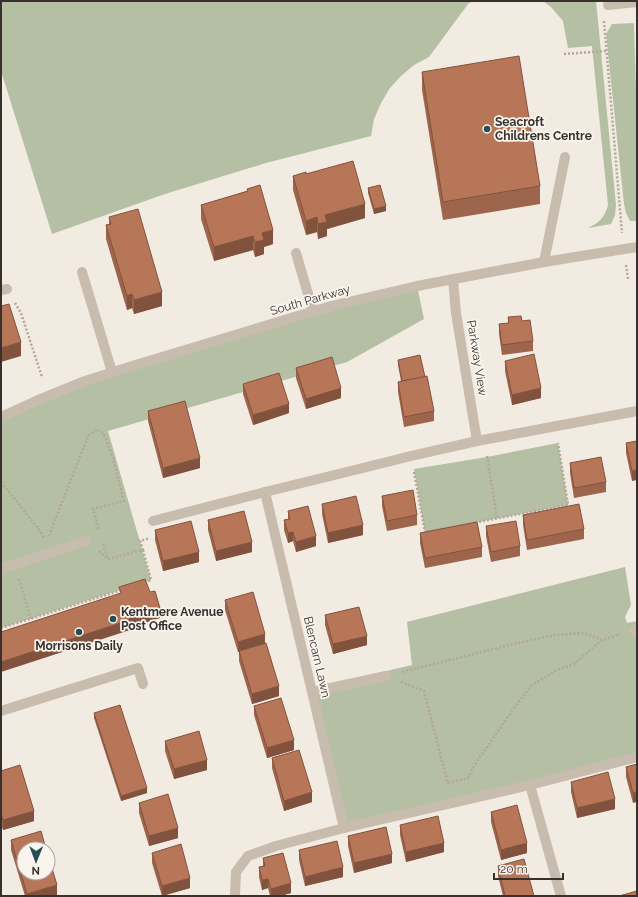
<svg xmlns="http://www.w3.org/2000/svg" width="638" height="897" font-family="Raleway,sans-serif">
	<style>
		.green { fill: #b4bfa3 }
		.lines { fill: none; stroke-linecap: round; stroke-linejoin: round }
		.path { stroke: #b4a699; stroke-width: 2.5; stroke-dasharray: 2 2; stroke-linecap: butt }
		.minor { stroke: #c8bcaf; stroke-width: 10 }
		.wall { fill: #9e654d }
		.shaded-wall { fill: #81533e }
		.building { fill: #b87659; stroke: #81533e }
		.poi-dot { fill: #264f55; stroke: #f9f4ee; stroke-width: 1.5 }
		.labels { text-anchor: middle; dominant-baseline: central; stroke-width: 3.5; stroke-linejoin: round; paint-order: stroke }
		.poi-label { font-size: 12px; font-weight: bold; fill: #38302c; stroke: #f9f4ee; text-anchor: start }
		.street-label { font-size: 12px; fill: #38302c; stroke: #f9f4ee }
	</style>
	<rect width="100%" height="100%" fill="#f1ebe2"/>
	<g class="green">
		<path d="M1 1H473L468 4 429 57 414 65 401 76 390 88 381 103 374 119 371 136 266 163 165 194 52 234 1 71Z"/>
		<path d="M543 1H596L616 205 615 215 611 224 588 228C599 223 605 217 608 205L592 46 568 48 563 21 551 7Z"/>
		<path d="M634 23 637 123V221H630L626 213 624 204 606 34 612 24Z"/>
		<path d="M417 286 424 319 347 362 108 431 151 580 1 628V417L85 381Z"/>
		<path d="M558 443 568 505 425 532 414 469 487 457Z"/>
		<path d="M625 567 631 605 625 617 627 623 637 621V757L344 828 311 689 412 665 407 622Z"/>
	</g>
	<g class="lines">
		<g class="path">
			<path d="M604 21 622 233"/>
			<path d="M564 54 606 51"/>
			<path d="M626 265 628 279"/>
			<path d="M15 303 21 313 42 377"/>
			<path d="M487 456 497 518"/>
			<path d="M414 472 425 532 568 505 558 443"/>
			<path d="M1 482 41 532 44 538"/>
			<path d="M49 536 88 436 97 429 104 434 113 458 124 501 93 509 99 530"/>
			<path d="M103 544 108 559"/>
			<path d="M143 550 151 580 144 583"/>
			<path d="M99 551 108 559 143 550 140 541 150 538"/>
			<path d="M19 579 31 619"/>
			<path d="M1 628 122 590"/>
			<path d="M402 672 442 662 509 645 555 635 584 633 602 640"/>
			<path d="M401 682 424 691 448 784"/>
			<path d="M448 783 468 778 474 766 480 757 515 707 532 685 555 671 574 664 602 640 620 634"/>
		</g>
		<g class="minor">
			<path d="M608 5 637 2"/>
			<path d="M296 253 313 311"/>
			<path d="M544 262 565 157"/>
			<path d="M82 272 112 372"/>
			<path d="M453 279 456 313 477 441"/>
			<path d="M1 290 7 289"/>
			<path d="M1 417 36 401 85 381 129 367 331 306 417 286 544 262 637 247"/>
			<path d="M265 492 344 828"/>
			<path d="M153 521 265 492 363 468 411 456 477 441 637 411"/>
			<path d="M1 569 86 541"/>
			<path d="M634 630 637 629"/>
			<path d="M312 692 386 676"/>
			<path d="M1 711 138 668 143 684"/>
			<path d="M530 785 561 896"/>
			<path d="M235 896 236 872 248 856 276 846 344 828 530 785 637 757"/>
		</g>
	</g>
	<g class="wall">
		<path d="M422 72 540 186V204L443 220 422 90Z"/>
		<path d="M306 174 365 218 327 229V236L318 239 317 232 306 235 293 190V176Z"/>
		<path d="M368 188 386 211 374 214 368 193Z"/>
		<path d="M247 189 273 244 264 247V254L255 257 253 250 214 261 201 219V205L247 191Z"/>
		<path d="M109 217 162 306 134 314 132 308 127 310 106 239V225L109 224Z"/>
		<path d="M508 317 522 321 533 341V351L502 355 499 334V324L508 323Z"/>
		<path d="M398 360 425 377 434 411V421L404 427 398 392V382L401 381 398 365Z"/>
		<path d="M505 361 541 398 512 405 505 371Z"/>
		<path d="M296 368 341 398 306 409 296 378Z"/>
		<path d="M243 384 289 413 253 425 243 394Z"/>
		<path d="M148 411 200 468 163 478 148 421Z"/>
		<path d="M637 441 632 481 626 453V443Z"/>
		<path d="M570 463 606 482V492L574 498 570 473Z"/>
		<path d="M382 496 417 515V525L387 531 382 506Z"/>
		<path d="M322 504 363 535 328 543 322 514Z"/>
		<path d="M288 511 316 546 296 552 293 541 288 543 284 530V520L288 519Z"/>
		<path d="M523 515 584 529V539L527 550 523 525Z"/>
		<path d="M208 520 252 552 216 561 208 530Z"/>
		<path d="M486 526 520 546V556L491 562 486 536Z"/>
		<path d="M155 530 199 562 163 571 155 540Z"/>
		<path d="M420 533 482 547V557L425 568 420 543Z"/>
		<path d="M225 600 265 644 279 696 252 704 239 661V652H238L225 610Z"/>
		<path d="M325 615 367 645 333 654 325 625Z"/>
		<path d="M254 706 294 750 267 758 254 715Z"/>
		<path d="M94 713 147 793 121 801 94 718Z"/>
		<path d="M165 741 207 770 174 779 165 751Z"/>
		<path d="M272 758 312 802 284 811 272 768Z"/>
		<path d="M637 764 633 803 626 777V767Z"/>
		<path d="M1 771 34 821 3 830 1 824Z"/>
		<path d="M571 782 615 809 577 818 571 792Z"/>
		<path d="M139 803 178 838 149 846 139 813Z"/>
		<path d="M491 812 527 853 501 860 491 822Z"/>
		<path d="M400 825 444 852 406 862 400 835Z"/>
		<path d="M348 836 392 863 354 873 348 846Z"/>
		<path d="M11 840 57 895 53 896H25L11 850Z"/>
		<path d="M299 850 343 877 305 886 299 860Z"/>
		<path d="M152 853 190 888 162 896 152 863Z"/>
		<path d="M263 858 291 893 280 896H270L268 888 262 890 259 877V867L263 866Z"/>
		<path d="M498 866 534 896H503L498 876Z"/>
	</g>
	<g class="shaded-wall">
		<path d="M365 204V218L327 229V236L318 239V224L325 215Z"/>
		<path d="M386 206V211L374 214V209Z"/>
		<path d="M317 217V232L306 235V221Z"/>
		<path d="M273 230V244L264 247V254L255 257V242L262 233Z"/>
		<path d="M253 236V250L214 261V247Z"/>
		<path d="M162 292V306L134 314V300Z"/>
		<path d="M132 294V308L127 310V296Z"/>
		<path d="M21 342V356L1 362V348Z"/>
		<path d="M341 388V398L306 409V399Z"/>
		<path d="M541 388V398L512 405V395Z"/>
		<path d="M289 404V413L253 425V415Z"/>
		<path d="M200 458V468L163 478V468Z"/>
		<path d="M637 470V480L632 481V471Z"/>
		<path d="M363 525V535L328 543V533Z"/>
		<path d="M293 532V541L288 543V533Z"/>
		<path d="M316 536V546L296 552V542Z"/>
		<path d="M252 542V552L216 561V551Z"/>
		<path d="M199 552V562L163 571V561Z"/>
		<path d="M160 608V618L130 628V630L1 672V662L129 618Z"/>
		<path d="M265 634V644L238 652V642Z"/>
		<path d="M367 636V645L333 654V644Z"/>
		<path d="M279 686V696L252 704V694Z"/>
		<path d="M294 740V750L267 758V748Z"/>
		<path d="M207 760V770L174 779V769Z"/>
		<path d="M147 788V793L121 801V796Z"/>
		<path d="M312 792V802L284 811V801Z"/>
		<path d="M637 792V802L633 803V793Z"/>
		<path d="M615 799V809L577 818V808Z"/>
		<path d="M34 811V821L3 830V820Z"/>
		<path d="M178 828V838L149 846V836Z"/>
		<path d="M444 843V852L406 862V852Z"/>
		<path d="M527 843V853L501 860V850Z"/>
		<path d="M392 854V863L354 873V863Z"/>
		<path d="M343 867V877L305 886V877Z"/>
		<path d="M190 878V888L162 896V886Z"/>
		<path d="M268 879V888L262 890V880Z"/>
		<path d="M291 883V893L280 896H271V889Z"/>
		<path d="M57 885V895L53 896H27V894Z"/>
	</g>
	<g class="building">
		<path d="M519 56 540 186 443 202 422 72Z"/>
		<path d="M353 161 365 204 325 215 327 222 318 224 317 217 306 221 293 176 306 172V174Z"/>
		<path d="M260 185 273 230 262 233 264 240 255 242 253 236 214 247 201 205 248 191 247 189Z"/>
		<path d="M380 185 386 206 374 209 368 188Z"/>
		<path d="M138 209 162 292 134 300 132 294 127 296 106 225 111 224 109 217Z"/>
		<path d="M9 304 21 342 1 348V306Z"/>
		<path d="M521 316 522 321 530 320 533 341 502 345 499 324 509 323 508 317Z"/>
		<path d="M534 354 541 388 512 395 505 361Z"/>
		<path d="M420 355 425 377 402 381 398 360Z"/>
		<path d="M332 357 341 388 306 399 296 368Z"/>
		<path d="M279 373 289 404 253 415 243 384Z"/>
		<path d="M427 376 434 411 404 417 398 382Z"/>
		<path d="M185 401 200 458 163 468 148 411Z"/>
		<path d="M637 441V470L632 471 626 443Z"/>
		<path d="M601 457 606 482 574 488 570 463Z"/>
		<path d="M413 490 417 515 387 521 382 496Z"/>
		<path d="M356 496 363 525 328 533 322 504Z"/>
		<path d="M579 504 584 529 527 540 523 515Z"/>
		<path d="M308 506 316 536 296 542 293 532 288 533 284 520 290 519 288 511Z"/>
		<path d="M244 511 252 542 216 551 208 520Z"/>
		<path d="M191 521 199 552 163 561 155 530Z"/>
		<path d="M516 521 520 546 491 552 486 526Z"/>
		<path d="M477 522 482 547 425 558 420 533Z"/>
		<path d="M145 579 150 592 155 591 160 608 129 618 130 620 1 662V632L121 593 119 587Z"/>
		<path d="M253 592 265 634 238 642 225 600Z"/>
		<path d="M359 607 367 636 333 644 325 615Z"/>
		<path d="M266 643 279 686 252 694 239 651Z"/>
		<path d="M281 698 294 740 267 748 254 706Z"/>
		<path d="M120 705 147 788 121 796 94 713Z"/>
		<path d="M199 731 207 760 174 769 165 741Z"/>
		<path d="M299 750 312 792 284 801 272 758Z"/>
		<path d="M637 764V792L633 793 626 767Z"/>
		<path d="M20 765 34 811 3 820 1 814V771Z"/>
		<path d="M608 772 615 799 577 808 571 782Z"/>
		<path d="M168 794 178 828 149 836 139 803Z"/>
		<path d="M517 805 527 843 501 850 491 812Z"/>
		<path d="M438 816 444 843 406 852 400 825Z"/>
		<path d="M386 827 392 854 354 863 348 836Z"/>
		<path d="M41 831 46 849H24V873H48V855L57 885 27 894 11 840Z"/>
		<path d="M337 841 343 867 305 877 299 850Z"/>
		<path d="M181 844 190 878 162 886 152 853Z"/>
		<path d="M283 853 291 883 271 889 268 879 262 880 259 867 265 866 263 858Z"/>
		<path d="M524 859 534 896H505L498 866Z"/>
		<path d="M637 891V896H619Z"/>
	</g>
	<g class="poi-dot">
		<circle cx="487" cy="129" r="4"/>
		<circle cx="113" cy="619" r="4"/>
		<circle cx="79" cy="632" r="4"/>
	</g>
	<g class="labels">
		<g class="poi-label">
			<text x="495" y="122">Seacroft<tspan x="495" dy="14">Childrens Centre</tspan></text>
			<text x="121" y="612">Kentmere Avenue<tspan x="121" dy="14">Post Office</tspan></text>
			<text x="79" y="646" text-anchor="middle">Morrisons Daily</text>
		</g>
		<g class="street-label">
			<text transform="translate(310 300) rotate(-16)">South Parkway</text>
			<text transform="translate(477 358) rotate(81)">Parkway View</text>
			<text transform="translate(317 657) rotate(77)">Blencarn Lawn</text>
		</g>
	</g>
	<rect width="638" height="897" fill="none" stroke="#38302c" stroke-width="4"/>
	<g transform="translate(36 861) rotate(181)"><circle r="19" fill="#f9f4ee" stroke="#aca6a0"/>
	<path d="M0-3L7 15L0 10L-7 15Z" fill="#264f55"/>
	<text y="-6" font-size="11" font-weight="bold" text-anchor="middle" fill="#38302c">N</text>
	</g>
	<path d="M494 873v6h69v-6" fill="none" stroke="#38302c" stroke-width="2"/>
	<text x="500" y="873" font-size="12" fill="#38302c" stroke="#f9f4ee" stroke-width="3" paint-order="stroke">20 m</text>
</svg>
